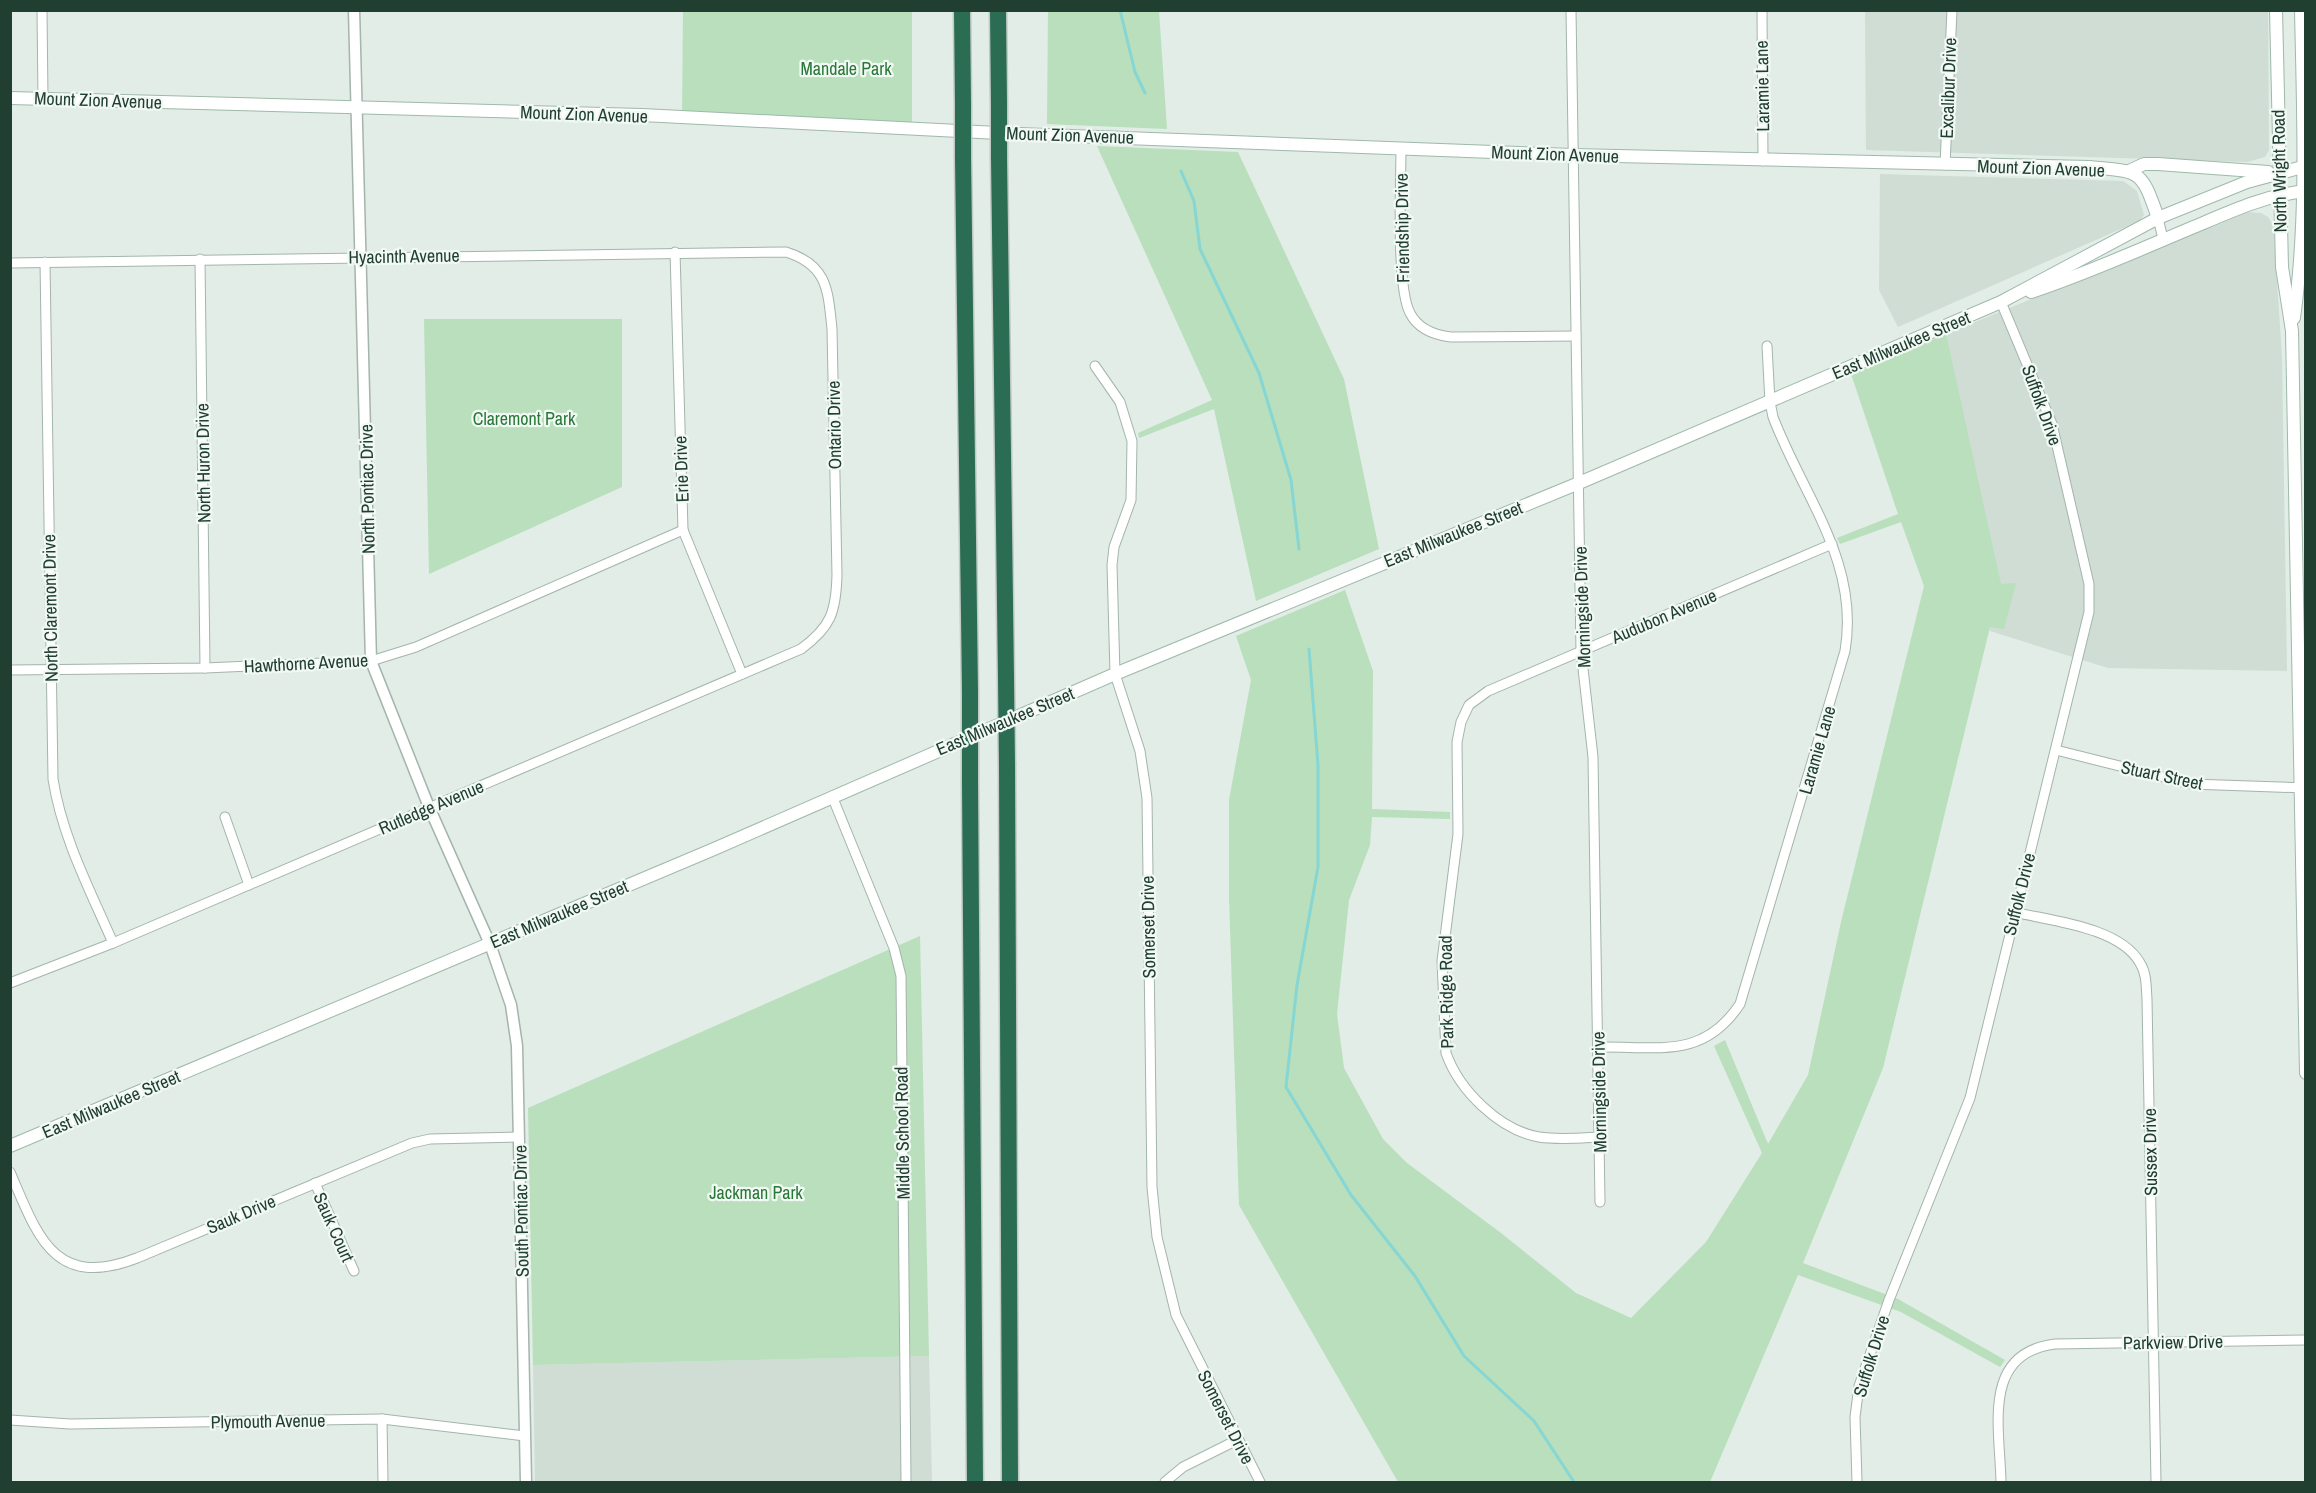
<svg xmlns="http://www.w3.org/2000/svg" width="2316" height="1493" font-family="'Archivo Narrow',sans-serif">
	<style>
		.built { fill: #cfddd4 }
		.green { fill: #b9dfbc }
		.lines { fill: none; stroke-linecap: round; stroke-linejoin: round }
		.stream { stroke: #86d6d3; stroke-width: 3 }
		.minor-casing { stroke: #a3b5ac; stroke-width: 11 }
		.tertiary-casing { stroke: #a3b5ac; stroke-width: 13 }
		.secondary-casing { stroke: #9fb9ab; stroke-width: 14 }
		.motorway-casing { stroke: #c1c9c5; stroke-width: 19 }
		.minor { stroke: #fff; stroke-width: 9 }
		.tertiary { stroke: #fff; stroke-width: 10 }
		.secondary { stroke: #fff; stroke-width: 12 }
		.motorway { stroke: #2a6d53; stroke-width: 16 }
		.motorway-bridge-casing { stroke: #c1c9c5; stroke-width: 19; stroke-linecap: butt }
		.motorway-bridge { stroke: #2a6d53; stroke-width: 16 }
		.labels { text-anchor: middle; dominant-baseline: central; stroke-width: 4.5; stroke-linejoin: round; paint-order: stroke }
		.park-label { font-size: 18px; fill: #287838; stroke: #f2f9f4 }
		.street-label { font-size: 18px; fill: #203f31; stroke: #f2f9f4 }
	</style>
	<rect width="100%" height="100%" fill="#e1ede6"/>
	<g class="built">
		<path d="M1865 11H2268L2269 150 2265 157 2247 162 1866 150Z"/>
		<path d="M1880 174 2123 181 2137 191 2144 215 2139 221 1898 327 1879 290Z"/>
		<path d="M2245 212 2261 213 2268 217 2273 225 2274 234 2282 357 2287 671 2108 668 1990 631 1946 334Z"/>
		<path d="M929 1356 932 1482H535L533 1365Z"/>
	</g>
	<g class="green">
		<path d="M683 11H912V128L682 117Z"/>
		<path d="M1048 11H1159L1167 129 1047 124Z"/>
		<path d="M1097 146 1238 152 1344 379 1379 549 1256 601 1214 409 1139 438 1138 433 1212 400Z"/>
		<path d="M424 319H622V487L429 574Z"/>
		<path d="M1946 334 2001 584 2016 583 2004 629 1990 627 1883 1068 1803 1263 1898 1299 2005 1360 2000 1367 1901 1312 1798 1275 1710 1482H1398L1239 1205 1229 897V800L1251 680 1236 636 1345 590 1373 671 1372 809 1450 812V819L1372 817 1370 845 1349 900 1337 1014 1344 1068 1383 1139 1407 1163 1501 1233 1576 1293 1631 1318 1706 1242 1762 1153 1714 1046 1725 1040 1768 1144 1808 1075 1841 922 1924 586 1901 522 1840 544 1837 538 1898 514 1851 374Z"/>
		<path d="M920 936 929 1356 533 1365 528 1108Z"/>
	</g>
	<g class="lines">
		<g class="stream">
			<path d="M1120 10 1135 72 1145 93"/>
			<path d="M1181 171 1194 201 1200 249 1259 373 1291 480 1299 549"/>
			<path d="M1309 649 1318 765V867L1297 985 1286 1087 1351 1195 1415 1276 1464 1356 1534 1421 1574 1482"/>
		</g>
		<g class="minor-casing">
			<g id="minor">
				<path d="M42 10 43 99"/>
				<path d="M1571 10 1581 651 1593 757 1600 1202"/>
				<path d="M1762 10 1763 161"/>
				<path d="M1401 148C1401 182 1396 287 1410 313 1418 329 1434 335 1451 337L1576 336"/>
				<path d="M1945 165 1952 10"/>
				<path d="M2158 218 2163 239"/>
				<path d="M675 252 683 530 742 674"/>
				<path d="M200 259 205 668"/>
				<path d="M45 262 53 779C62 837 90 890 113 943"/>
				<path d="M10 263 786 252C828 265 828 291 832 329L837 575C836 612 831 627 801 649L113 943 10 983"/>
				<path d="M1095 366 1120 402 1132 441 1131 500 1114 547 1112 565 1115 674 1140 751 1147 798 1152 1187 1157 1237 1176 1315 1260 1482"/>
				<path d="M10 670 205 668 371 661 416 647 683 530"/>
				<path d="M2056 750 2191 784 2306 788"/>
				<path d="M832 796 894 948 901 976 906 1482"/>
				<path d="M225 817 249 885"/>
				<path d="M2014 912C2051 921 2120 927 2140 963 2147 974 2146 987 2147 999L2156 1482"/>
				<path d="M1598 1047C1658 1046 1703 1060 1740 1004L1845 651C1860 562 1803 496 1773 417L1770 402 1767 346"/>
				<path d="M1599 1137C1579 1138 1558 1140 1539 1137 1499 1130 1459 1090 1446 1053L1442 961 1458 834 1457 742 1461 722 1469 705 1488 691 1832 544"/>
				<path d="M10 1172C38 1237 54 1290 137 1258L412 1143 430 1139 519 1137"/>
				<path d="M315 1183 354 1271"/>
				<path d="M382 1419 383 1482"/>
				<path d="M10 1420 70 1424 382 1419 525 1436"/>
				<path d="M1165 1482 1183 1467 1237 1440"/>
				<path d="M1857 1482 1855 1417 1859 1386 1889 1300 1970 1098 2089 612V584L2052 424 2001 302"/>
				<path d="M2001 1482C2000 1428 1981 1353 2055 1344L2306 1340"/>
			</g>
		</g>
		<g class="tertiary-casing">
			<path id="tertiary" d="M354 10 371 661 429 807 490 944 511 1005 517 1046 526 1482"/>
		</g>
		<g class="secondary-casing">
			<g id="secondary">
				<path d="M2276 10 2282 267 2292 331 2306 1073"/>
				<path d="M10 98 642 115 1019 134 1573 155 2089 167C2140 172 2141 168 2158 218"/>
				<path d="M2129 171 2144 164H2158L2268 172"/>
				<path d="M2031 292C2089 273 2145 247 2201 224 2236 209 2268 195 2306 191"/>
				<path d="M2294 318C2308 216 2303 113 2301 10"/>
				<path d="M10 1146 714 849 1115 674 1579 483 2001 302 2158 218 2247 182 2306 166"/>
			</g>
		</g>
		<g class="motorway-casing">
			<g id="motorway">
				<path d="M962 10 963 105"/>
				<path d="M998 10 999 105"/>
				<path d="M963 157 970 692"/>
				<path d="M999 157 1006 677"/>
				<path d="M1007 765 1010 1482"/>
				<path d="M970 782 975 1482"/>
			</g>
		</g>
		<use href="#minor" class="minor"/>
		<use href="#tertiary" class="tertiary"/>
		<use href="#secondary" class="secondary"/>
		<use href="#motorway" class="motorway"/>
		<g class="motorway-bridge-casing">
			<g id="motorway-bridge">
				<path d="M963 105V157"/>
				<path d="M999 105V157"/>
				<path d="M1006 677 1007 765"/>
				<path d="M970 692V782"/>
			</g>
		</g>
		<use href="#motorway-bridge" class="motorway-bridge"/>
	</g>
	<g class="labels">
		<g class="park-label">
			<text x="846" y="68">Mandale Park</text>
			<text x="524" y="418">Claremont Park</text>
			<text x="756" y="1192">Jackman Park</text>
		</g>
		<g class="street-label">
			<text transform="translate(1762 86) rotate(-91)">Laramie Lane</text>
			<text transform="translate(1948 88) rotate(-88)">Excalibur Drive</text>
			<text transform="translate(98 100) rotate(2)">Mount Zion Avenue</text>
			<text transform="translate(584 114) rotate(2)">Mount Zion Avenue</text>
			<text transform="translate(1070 135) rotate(2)">Mount Zion Avenue</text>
			<text transform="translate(1555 154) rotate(2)">Mount Zion Avenue</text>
			<text transform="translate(2041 168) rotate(2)">Mount Zion Avenue</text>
			<text transform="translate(2279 171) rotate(-91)">North Wright Road</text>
			<text transform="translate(1402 228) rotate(-91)">Friendship Drive</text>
			<text transform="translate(404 256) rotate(-1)">Hyacinth Avenue</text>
			<text transform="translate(1901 345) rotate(-23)">East Milwaukee Street</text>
			<text transform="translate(2042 405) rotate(70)">Suffolk Drive</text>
			<text transform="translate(834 425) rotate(-91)">Ontario Drive</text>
			<text transform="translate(203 463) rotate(-91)">North Huron Drive</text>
			<text transform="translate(681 469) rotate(-92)">Erie Drive</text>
			<text transform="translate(367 489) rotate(-91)">North Pontiac Drive</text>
			<text transform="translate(1453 534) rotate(-22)">East Milwaukee Street</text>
			<text transform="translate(1582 607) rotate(-92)">Morningside Drive</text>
			<text transform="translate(50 608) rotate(-91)">North Claremont Drive</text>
			<text transform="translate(1664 616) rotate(-23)">Audubon Avenue</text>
			<text transform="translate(306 663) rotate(-3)">Hawthorne Avenue</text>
			<text transform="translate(1005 721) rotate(-23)">East Milwaukee Street</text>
			<text transform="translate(1817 750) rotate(-74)">Laramie Lane</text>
			<text transform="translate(2162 775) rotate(12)">Stuart Street</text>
			<text transform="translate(431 807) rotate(-23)">Rutledge Avenue</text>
			<text transform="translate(2019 894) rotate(-76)">Suffolk Drive</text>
			<text transform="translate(559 914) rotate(-23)">East Milwaukee Street</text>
			<text transform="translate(1148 927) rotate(-91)">Somerset Drive</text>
			<text transform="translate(1446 992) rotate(-91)">Park Ridge Road</text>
			<text transform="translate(1599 1092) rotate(-91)">Morningside Drive</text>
			<text transform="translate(111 1104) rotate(-23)">East Milwaukee Street</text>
			<text transform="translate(902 1133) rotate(-91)">Middle School Road</text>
			<text transform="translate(2150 1152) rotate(-91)">Sussex Drive</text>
			<text transform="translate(521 1211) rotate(-91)">South Pontiac Drive</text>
			<text transform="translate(241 1214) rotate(-23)">Sauk Drive</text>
			<text transform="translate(334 1227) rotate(66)">Sauk Court</text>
			<text transform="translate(2173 1342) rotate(-1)">Parkview Drive</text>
			<text transform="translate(1871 1356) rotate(-73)">Suffolk Drive</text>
			<text transform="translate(1226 1417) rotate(63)">Somerset Drive</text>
			<text transform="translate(268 1421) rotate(-1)">Plymouth Avenue</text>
		</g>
	</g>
	<rect width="2316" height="1493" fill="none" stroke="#203f31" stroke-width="24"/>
</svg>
